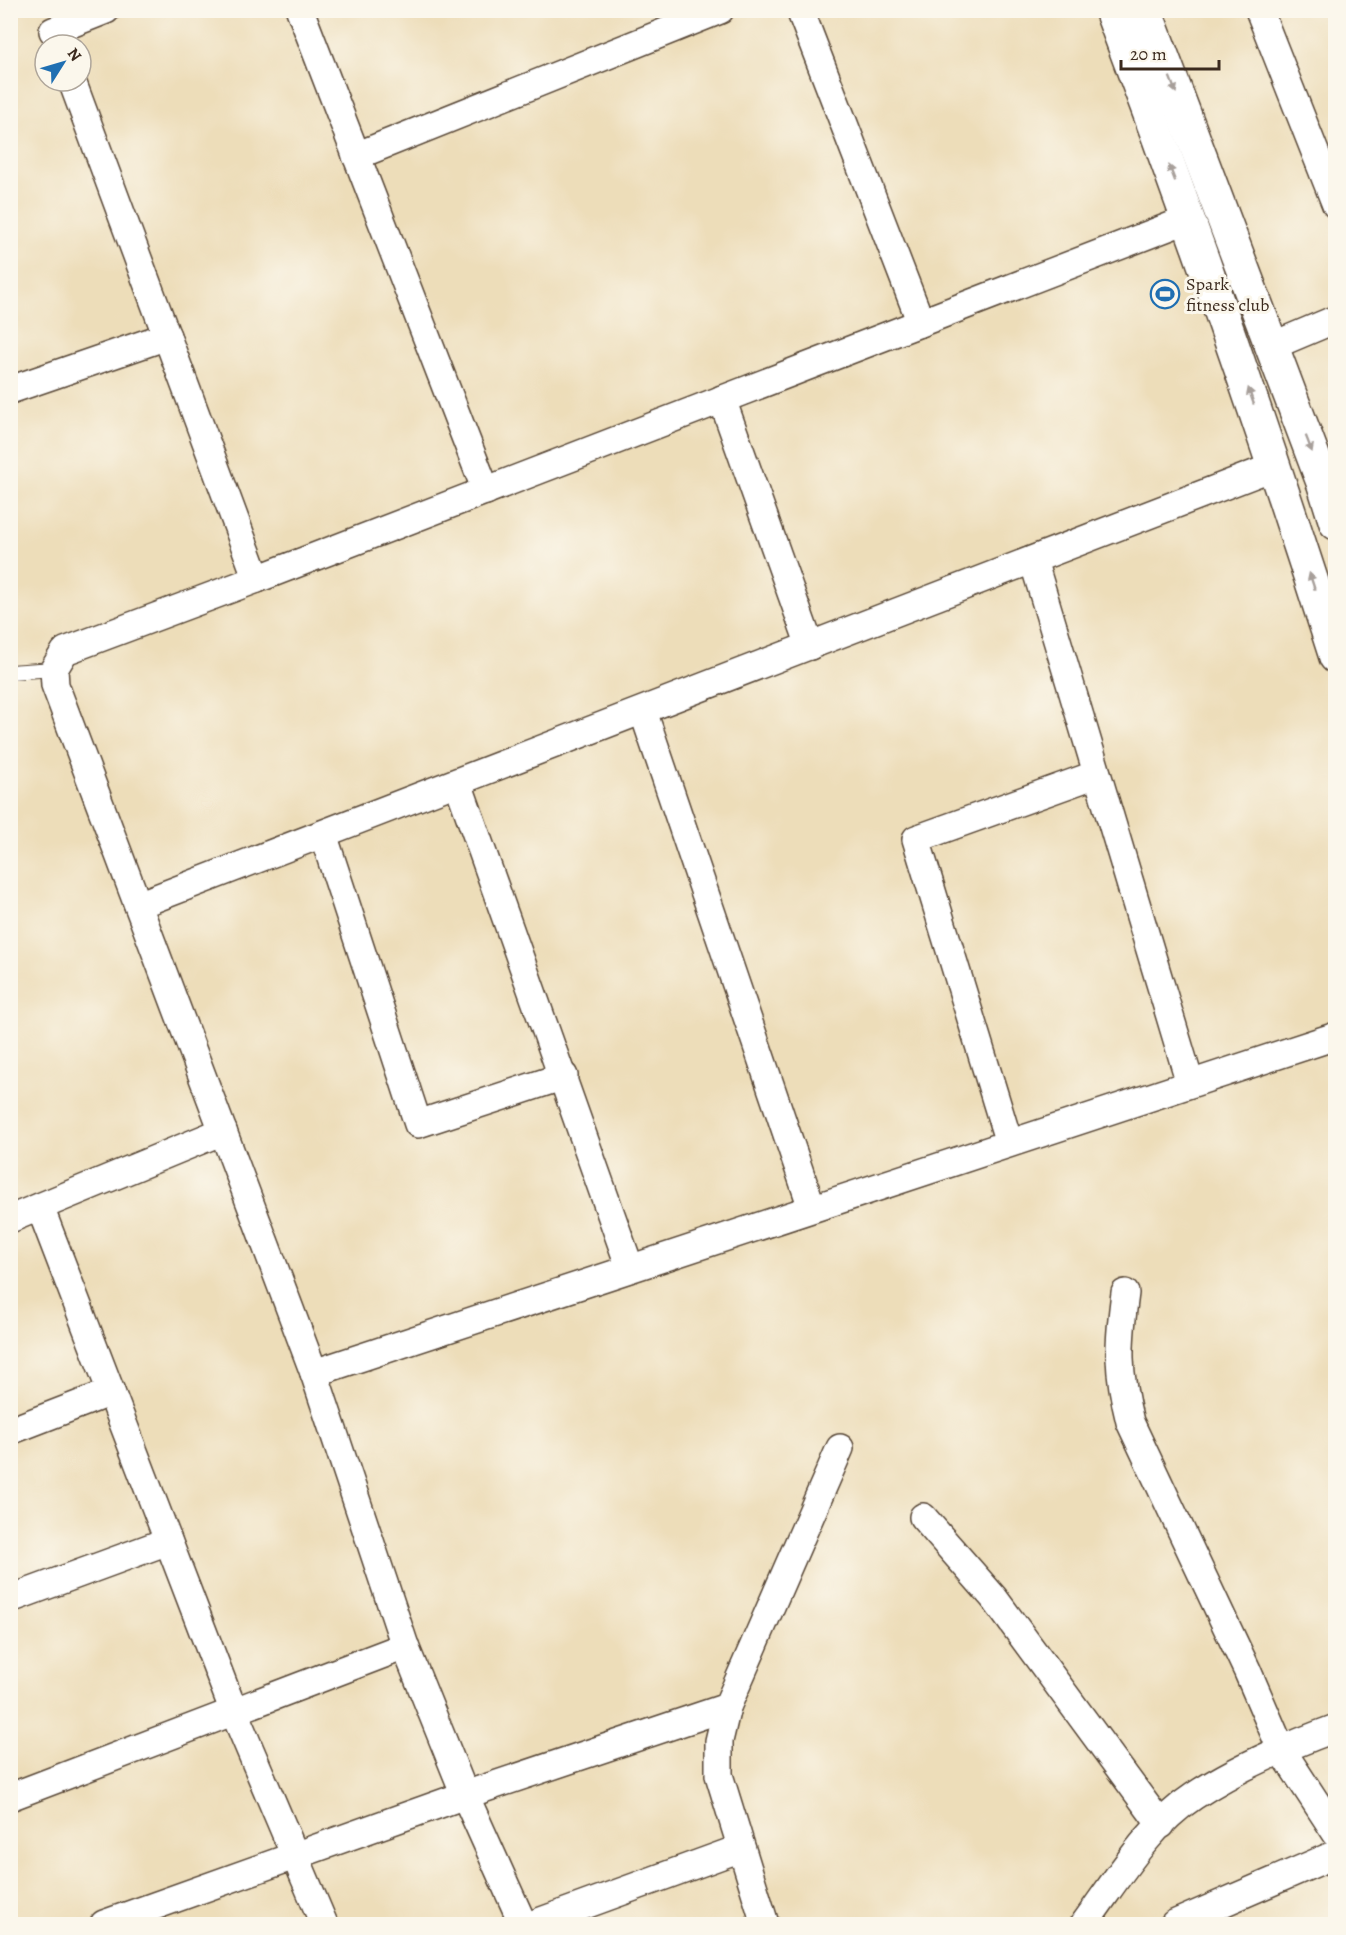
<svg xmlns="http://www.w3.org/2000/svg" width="1346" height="1935" font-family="Alegreya,serif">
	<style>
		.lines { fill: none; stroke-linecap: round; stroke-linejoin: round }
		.service-casing { stroke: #564535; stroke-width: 16 }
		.minor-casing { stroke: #564535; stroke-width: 30 }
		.tertiary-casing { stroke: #564535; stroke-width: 36 }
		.service { stroke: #fff; stroke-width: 14 }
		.minor { stroke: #fff; stroke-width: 27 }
		.tertiary { stroke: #fff; stroke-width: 33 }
		.oneway { fill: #a79f9a }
		.labels { text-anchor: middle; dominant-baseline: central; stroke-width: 6; stroke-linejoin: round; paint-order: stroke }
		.poi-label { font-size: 18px; fill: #3b2a1e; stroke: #fbf7ec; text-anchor: start }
	</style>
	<rect width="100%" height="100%" fill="#fbf7ec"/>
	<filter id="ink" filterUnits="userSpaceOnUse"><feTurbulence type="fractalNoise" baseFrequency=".0167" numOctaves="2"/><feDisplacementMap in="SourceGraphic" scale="12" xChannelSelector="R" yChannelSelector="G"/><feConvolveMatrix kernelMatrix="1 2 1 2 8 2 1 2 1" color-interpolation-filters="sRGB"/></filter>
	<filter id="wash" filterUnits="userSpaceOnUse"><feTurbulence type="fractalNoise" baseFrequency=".008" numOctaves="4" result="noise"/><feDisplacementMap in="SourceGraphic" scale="24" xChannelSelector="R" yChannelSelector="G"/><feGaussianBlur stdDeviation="1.35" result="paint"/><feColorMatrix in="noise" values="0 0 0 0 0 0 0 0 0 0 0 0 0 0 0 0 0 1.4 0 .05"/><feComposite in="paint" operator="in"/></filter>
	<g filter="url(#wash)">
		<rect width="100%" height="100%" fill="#edddb9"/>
	</g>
	<g filter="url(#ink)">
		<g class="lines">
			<g class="service-casing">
				<path id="service" d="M10 672 54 669"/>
			</g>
			<g class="minor-casing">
				<g id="minor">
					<path d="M300 10 486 491"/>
					<path d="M800 10 921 323"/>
					<path d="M1259 10 1336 205"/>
					<path d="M53 31 106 10"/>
					<path d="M72 81 257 579 1189 219"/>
					<path d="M356 156 720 10"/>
					<path d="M1272 346 1336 319"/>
					<path d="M10 390 167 336"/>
					<path d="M722 399 810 646"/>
					<path d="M1033 560 1190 1083"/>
					<path d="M257 579 65 651 54 669 55 685 314 1373 1336 1036"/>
					<path d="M643 711 812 1208"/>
					<path d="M458 783 630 1268"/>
					<path d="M323 834 418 1124 564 1076"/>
					<path d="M138 905 1275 466"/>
					<path d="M1009 1143 916 839 1097 774"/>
					<path d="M40 1207 234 1712 324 1924"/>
					<path d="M10 1219 223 1131"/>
					<path d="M1125 1293C1118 1346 1117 1370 1130 1422L1247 1670 1281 1749 1336 1833"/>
					<path d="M314 1373 405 1646 465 1795 523 1924"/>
					<path d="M10 1431 111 1392"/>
					<path d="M923 1517 994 1598 1161 1825"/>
					<path d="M10 1599 168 1541"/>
					<path d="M10 1797 405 1646"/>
					<path d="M104 1924 465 1795 727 1707"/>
					<path d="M533 1924 741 1848"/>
					<path d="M765 1924 719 1775V1741L727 1707 840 1448"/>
					<path d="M1084 1924C1116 1881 1148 1826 1194 1796 1238 1767 1287 1746 1336 1728"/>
					<path d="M1174 1924 1336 1854"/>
				</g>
			</g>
			<g class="tertiary-casing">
				<g id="tertiary">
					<path d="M1111 10C1192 224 1267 439 1336 657"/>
					<path d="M1145 10 1324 485 1336 523"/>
				</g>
			</g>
			<use href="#service" class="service"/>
			<use href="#minor" class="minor"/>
			<use href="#tertiary" class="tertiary"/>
		</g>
		<defs><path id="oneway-solid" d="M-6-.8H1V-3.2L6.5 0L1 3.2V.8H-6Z" transform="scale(1.5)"/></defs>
		<g class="oneway">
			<use href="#oneway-solid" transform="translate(1173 85) rotate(69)"/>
			<use href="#oneway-solid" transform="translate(1172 173) rotate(-111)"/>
			<use href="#oneway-solid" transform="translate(1251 396) rotate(-109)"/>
			<use href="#oneway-solid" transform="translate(1309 444) rotate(69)"/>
			<use href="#oneway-solid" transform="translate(1312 581) rotate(-108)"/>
		</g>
	</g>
	<defs>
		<g id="stadium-ring" transform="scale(1.5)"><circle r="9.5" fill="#fbf7ec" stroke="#1f6fb2" stroke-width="1.5"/><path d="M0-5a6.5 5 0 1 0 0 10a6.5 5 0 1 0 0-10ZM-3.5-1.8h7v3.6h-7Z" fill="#1f6fb2"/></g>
	</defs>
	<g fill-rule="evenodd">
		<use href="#stadium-ring" x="1165" y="294"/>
	</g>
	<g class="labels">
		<g class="poi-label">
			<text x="1186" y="284">Spark<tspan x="1186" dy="21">fitness club</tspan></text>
		</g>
	</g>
	<rect width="1346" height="1935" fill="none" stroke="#fbf7ec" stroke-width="36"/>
	<g transform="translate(63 63) rotate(53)"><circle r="28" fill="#fbf7ec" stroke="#aea59a" stroke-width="1.5"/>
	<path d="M0-4.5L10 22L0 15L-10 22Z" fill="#1f6fb2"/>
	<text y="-9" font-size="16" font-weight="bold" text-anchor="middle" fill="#3b2a1e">N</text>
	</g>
	<path d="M1121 60v9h98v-9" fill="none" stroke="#3b2a1e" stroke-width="3"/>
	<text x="1130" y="60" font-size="18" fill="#3b2a1e" stroke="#fbf7ec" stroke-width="4.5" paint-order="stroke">20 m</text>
</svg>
